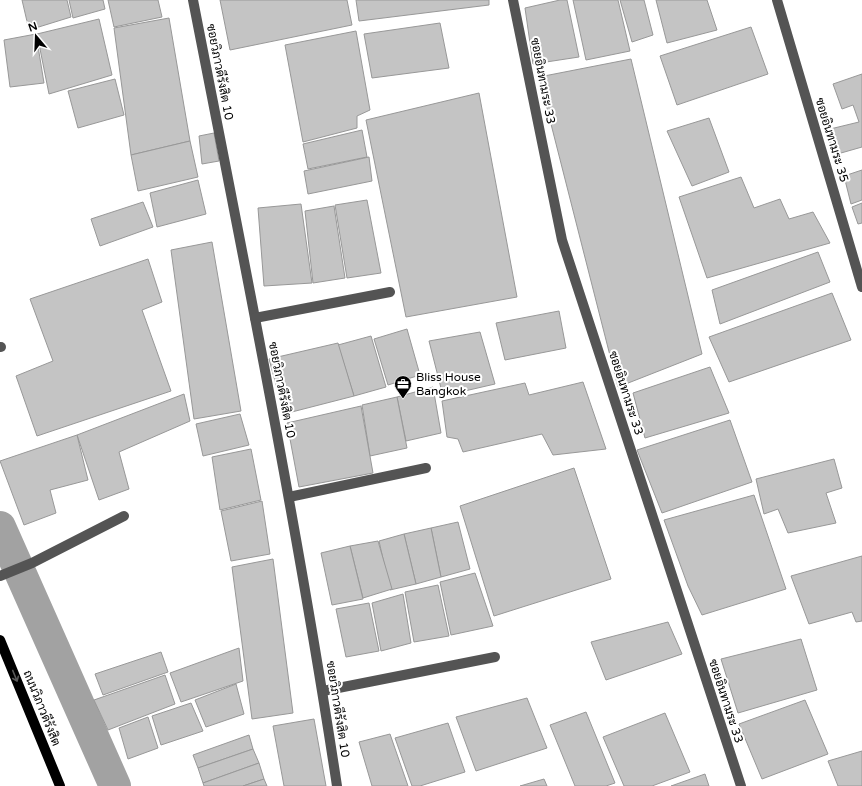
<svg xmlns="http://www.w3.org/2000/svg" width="862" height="786" font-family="'Varela Round',Sarabun,sans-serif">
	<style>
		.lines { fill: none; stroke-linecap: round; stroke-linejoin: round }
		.canal { stroke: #a2a2a2; stroke-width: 32 }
		.building { fill: #c4c4c4; stroke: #989898 }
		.minor { stroke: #545454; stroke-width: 10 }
		.major { stroke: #000; stroke-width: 10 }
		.oneway { stroke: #595959 }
		.labels { text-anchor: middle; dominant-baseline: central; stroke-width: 4; stroke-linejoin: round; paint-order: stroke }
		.street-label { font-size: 12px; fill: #000; stroke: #fff }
		.poi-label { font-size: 12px; fill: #000; stroke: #fff; text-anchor: start }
	</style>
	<rect width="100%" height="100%" fill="#fff"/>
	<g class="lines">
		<path class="canal" d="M0 527 115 786"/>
	</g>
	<g class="building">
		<path d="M22 0H67L71 17 29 30Z"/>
		<path d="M69 0H103L105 9 73 18Z"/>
		<path d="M108 0H158L162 17 114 27Z"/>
		<path d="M220 0H347L352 25 230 50Z"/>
		<path d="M356 0H489V5L359 21Z"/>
		<path d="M560 0H567L579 57 533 64 525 8Z"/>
		<path d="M573 0H618L630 51 586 60Z"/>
		<path d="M620 0H644L653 35 632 42Z"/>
		<path d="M656 0H707L717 30 667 43Z"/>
		<path d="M169 18 190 141 131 155 114 28Z"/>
		<path d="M99 19 112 75 49 94 37 34Z"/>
		<path d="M440 23 449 68 372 78 364 34Z"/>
		<path d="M751 27 768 74 677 105 660 56Z"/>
		<path d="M356 31 370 110 357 116V128L303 142 285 45Z"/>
		<path d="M36 34 44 83 10 87 4 40Z"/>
		<path d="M631 59 702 354 618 387 539 77Z"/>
		<path d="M862 74V147L834 155 826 130 859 122 853 105 842 109 833 84Z"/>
		<path d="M115 79 124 115 78 128 68 91Z"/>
		<path d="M479 93 517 297 406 317 366 120Z"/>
		<path d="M709 118 729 172 692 186 667 131Z"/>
		<path d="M362 130 367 157 308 169 303 144Z"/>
		<path d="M214 133 219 161 202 164 199 136Z"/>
		<path d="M190 141 198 177 138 191 131 155Z"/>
		<path d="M369 157 372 181 308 194 304 171Z"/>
		<path d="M862 170V200L851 204 844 176Z"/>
		<path d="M741 177 754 208 780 199 789 219 813 212 830 243 707 278 679 197Z"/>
		<path d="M198 180 206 214 157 227 150 193Z"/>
		<path d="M367 200 381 273 347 278 335 205Z"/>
		<path d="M143 202 153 227 100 246 91 219Z"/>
		<path d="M862 203V223L858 224 852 207Z"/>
		<path d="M301 204 312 283 264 286 258 208Z"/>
		<path d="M334 206 345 278 313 283 305 211Z"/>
		<path d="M212 242 241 411 194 419 171 250Z"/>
		<path d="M818 252 830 282 720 324 712 290Z"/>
		<path d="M148 259 162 302 142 310 171 391 37 436 16 376 53 361 30 299Z"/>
		<path d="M832 293 851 340 729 382 709 337Z"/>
		<path d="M559 311 566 348 505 360 496 323Z"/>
		<path d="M407 329 420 375 388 385 374 339Z"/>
		<path d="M480 332 495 384 443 396 429 341Z"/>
		<path d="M371 336 386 387 354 396 338 345Z"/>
		<path d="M338 343 354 396 284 414 269 359Z"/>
		<path d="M710 367 729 413 645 438 633 393Z"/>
		<path d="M583 382 606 449 553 455 542 434 463 452 458 439 447 437 442 401 525 383 529 395Z"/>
		<path d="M433 387 441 433 406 441 397 397Z"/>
		<path d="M184 394 190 421 119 452 129 489 99 500 77 435Z"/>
		<path d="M397 397 407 448 370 456 362 405Z"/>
		<path d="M361 406 373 473 299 487 287 423Z"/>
		<path d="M240 414 249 445 203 456 196 424Z"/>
		<path d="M730 420 752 482 662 513 637 450Z"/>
		<path d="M77 435 88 480 50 490 56 513 24 525 0 461Z"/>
		<path d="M251 449 261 500 220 510 212 457Z"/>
		<path d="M834 459 842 488 826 493 836 523 788 533 778 509 764 514 756 479Z"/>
		<path d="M574 468 611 579 494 616 460 506Z"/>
		<path d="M754 495 786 589 702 615 688 586 664 520Z"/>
		<path d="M262 501 270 554 231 561 221 511Z"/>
		<path d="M458 522 470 569 441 577 431 528Z"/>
		<path d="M431 528 441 577 416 584 404 534Z"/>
		<path d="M404 534 416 584 390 590 379 541Z"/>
		<path d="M378 541 392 589 363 598 350 546Z"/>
		<path d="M350 546 363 599 332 605 321 553Z"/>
		<path d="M862 556V621L856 622 852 612 809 624 791 576Z"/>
		<path d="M273 559 293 713 252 719 232 567Z"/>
		<path d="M475 573 493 626 451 635 440 582Z"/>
		<path d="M438 585 449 636 414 642 405 592Z"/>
		<path d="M403 594 411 643 381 651 372 603Z"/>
		<path d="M369 603 379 651 346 657 336 609Z"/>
		<path d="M668 622 682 654 606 680 591 642Z"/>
		<path d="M801 639 817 690 738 713 721 659Z"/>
		<path d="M239 648 243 681 181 702 170 673Z"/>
		<path d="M161 652 168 672 103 695 95 674Z"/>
		<path d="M165 675 175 704 108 730 94 700Z"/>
		<path d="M236 684 244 714 206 727 195 700Z"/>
		<path d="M527 698 547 748 476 771 456 717Z"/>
		<path d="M805 700 828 754 762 779 739 724Z"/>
		<path d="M191 703 203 731 161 745 152 716Z"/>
		<path d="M586 712 615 783 606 786H575L550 725Z"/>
		<path d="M665 713 690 772 652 786H624L603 737Z"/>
		<path d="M148 717 158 748 128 759 119 728Z"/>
		<path d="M314 719 326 786H284L273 726Z"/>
		<path d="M448 723 465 772 420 786H412L395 738Z"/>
		<path d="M390 734 408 786H372L359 742Z"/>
		<path d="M249 735 253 749 198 768 193 755Z"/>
		<path d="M253 749 259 763 203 783 198 768Z"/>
		<path d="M862 751V786H838L828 761Z"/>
		<path d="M259 763 264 779 243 786H204L203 783Z"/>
		<path d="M705 774 709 786H671Z"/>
		<path d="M264 779 267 786H243Z"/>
		<path d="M544 779 547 786H520Z"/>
	</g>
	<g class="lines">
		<g class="minor">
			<path d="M193 0C244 261 297 523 337 786"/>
			<path d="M513 0 562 240 741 786"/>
			<path d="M777 0 862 287"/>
			<path d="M255 318 390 292"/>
			<path d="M0 347H1"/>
			<path d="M289 497 426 468"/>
			<path d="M0 576 32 563 124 516"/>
			<path d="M323 691 495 657"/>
		</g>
		<path class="major" d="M0 640 60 786"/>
	</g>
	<defs><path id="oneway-shaft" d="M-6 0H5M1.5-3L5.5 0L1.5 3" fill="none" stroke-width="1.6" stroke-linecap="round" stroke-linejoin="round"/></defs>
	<use class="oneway" href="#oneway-shaft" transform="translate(15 676) rotate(68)"/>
	<defs>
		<g id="office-pin" transform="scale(0.9)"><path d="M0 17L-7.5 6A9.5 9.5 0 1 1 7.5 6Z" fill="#000" stroke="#fff"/><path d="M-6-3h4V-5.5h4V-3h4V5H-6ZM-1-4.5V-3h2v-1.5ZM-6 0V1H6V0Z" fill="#fff"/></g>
	</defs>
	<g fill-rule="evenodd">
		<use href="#office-pin" x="403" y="384"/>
	</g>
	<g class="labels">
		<g class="street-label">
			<text transform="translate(220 72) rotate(79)">ซอยวิภาวดีรังสิต 10</text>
			<text transform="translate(543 81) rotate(79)">ซอยอินทามระ 33</text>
			<text transform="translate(832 140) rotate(73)">ซอยอินทามระ 35</text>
			<text transform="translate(282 390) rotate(79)">ซอยวิภาวดีรังสิต 10</text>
			<text transform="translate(626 393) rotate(72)">ซอยอินทามระ 33</text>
			<text transform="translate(726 701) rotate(72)">ซอยอินทามระ 33</text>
			<text transform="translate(42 708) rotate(68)">ถนนวิภาวดีรังสิต</text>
			<text transform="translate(338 709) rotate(81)">ซอยวิภาวดีรังสิต 10</text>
		</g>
		<g class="poi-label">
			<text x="416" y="377">Bliss House<tspan x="416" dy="14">Bangkok</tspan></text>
		</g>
	</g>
	<g transform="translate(36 36) rotate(341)" stroke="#ffffff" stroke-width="3" paint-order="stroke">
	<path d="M0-3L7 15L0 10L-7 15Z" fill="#000000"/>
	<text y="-6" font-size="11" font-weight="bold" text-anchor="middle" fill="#000000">N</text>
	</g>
</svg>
